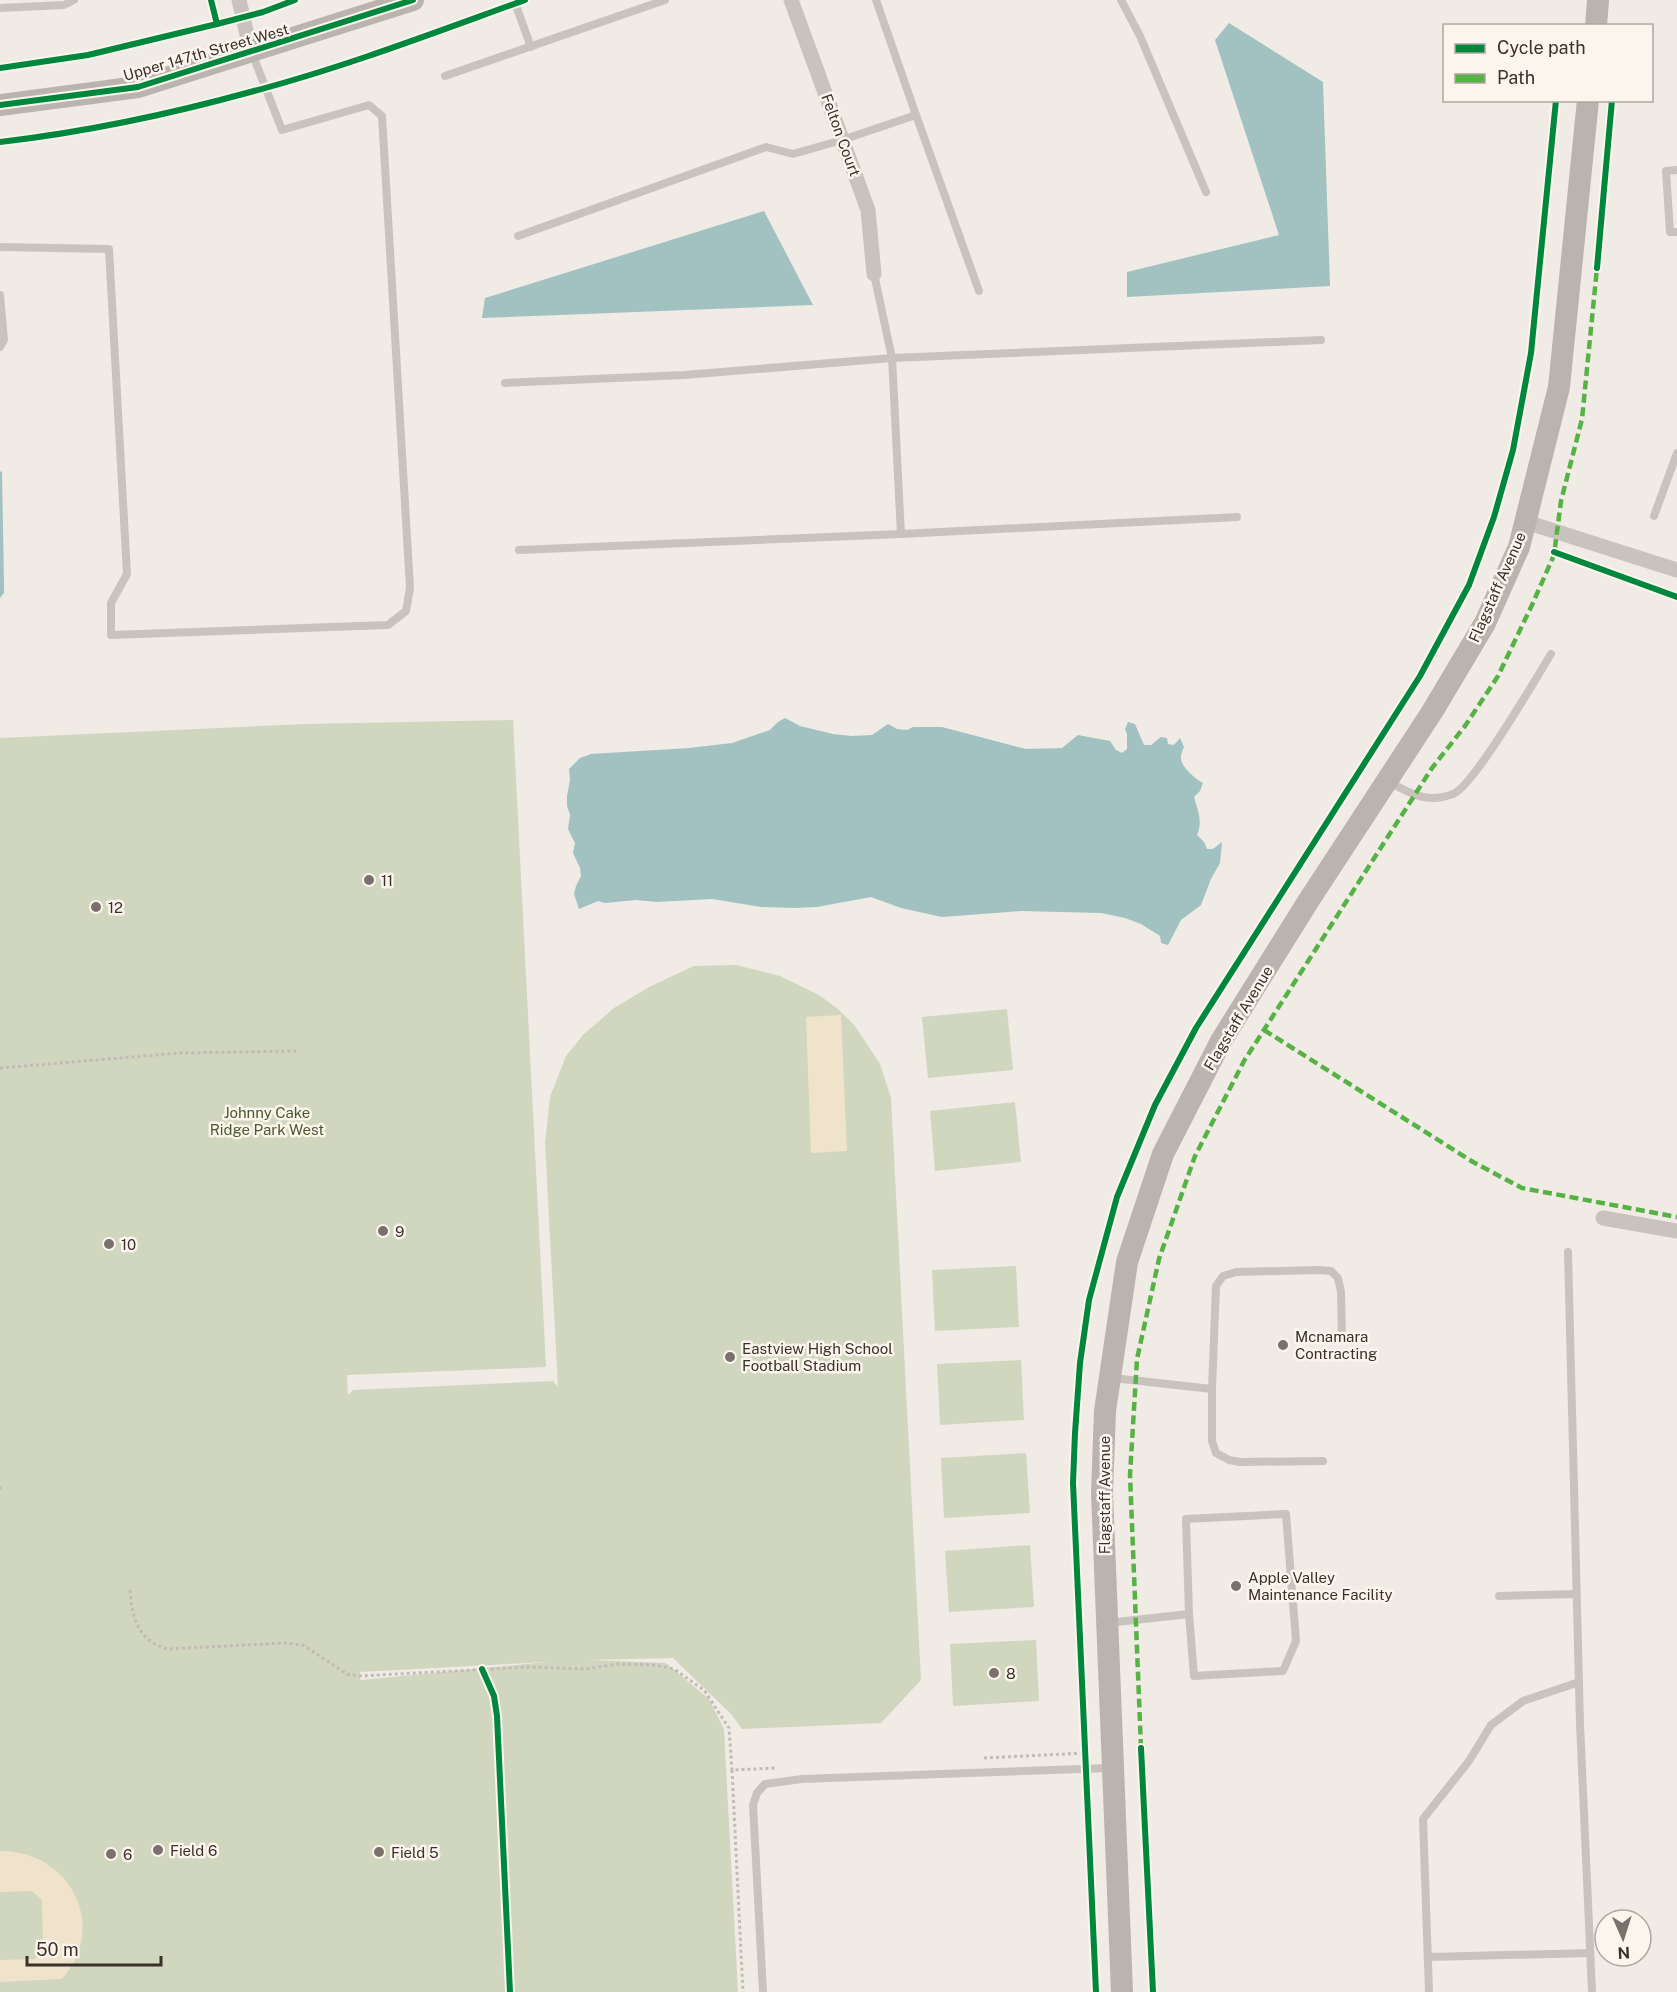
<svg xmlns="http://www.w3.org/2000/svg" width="1677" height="1992" font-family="'Public Sans',sans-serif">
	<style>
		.green { fill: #d1d6bf; fill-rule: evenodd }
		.sand { fill: #efe3cc }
		.water { fill: #a1c2c1 }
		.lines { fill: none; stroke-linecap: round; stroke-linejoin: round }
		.path { stroke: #c2bbb6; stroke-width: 3; stroke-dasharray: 3 3; stroke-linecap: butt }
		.lane { stroke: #c9c3be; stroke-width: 8 }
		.street { stroke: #c9c3be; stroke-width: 15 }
		.secondary { stroke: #bab3ae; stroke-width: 22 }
		.quiet { stroke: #57b246; stroke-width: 4.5; stroke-dasharray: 9 4.5; stroke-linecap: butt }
		.cycleway-casing { stroke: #fbf5ee; stroke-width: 10 }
		.cycleway { stroke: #00873e; stroke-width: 6 }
		.poi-dot { fill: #7a716c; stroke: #fbf5ee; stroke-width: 2 }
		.labels { text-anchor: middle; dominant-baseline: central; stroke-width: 5; stroke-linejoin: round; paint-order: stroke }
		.street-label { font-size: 15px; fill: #3b302b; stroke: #fbf5ee }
		.poi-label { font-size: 15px; fill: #3b302b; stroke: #fbf5ee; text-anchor: start }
		.park-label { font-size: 15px; fill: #4a5a2e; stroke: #fbf5ee }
	</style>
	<rect width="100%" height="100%" fill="#f0ebe5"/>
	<g class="green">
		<path d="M513 720 546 1367 347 1375 348 1395 353 1390 553 1381 558 1387 545 1143 550 1097 566 1056 583 1035 614 1008 651 986 694 966 736 965 780 976 819 995 838 1009 855 1026 880 1064 891 1098 921 1680 881 1723 742 1729 731 1714 673 1658 589 1660 666 1663 709 1699 724 1729 738 1992H0V738L305 724ZM547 1662 361 1680 360 1679V1672Z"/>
		<path d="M1007 1009 1013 1070 928 1078 922 1017Z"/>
		<path d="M1015 1102 1021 1162 935 1171 930 1111Z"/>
		<path d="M1016 1266 1019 1327 935 1331 932 1270Z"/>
		<path d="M1021 1360 1024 1420 940 1425 937 1364Z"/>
		<path d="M1026 1453 1030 1513 944 1518 941 1458Z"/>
		<path d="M1030 1545 1034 1607 949 1612 945 1551Z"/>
		<path d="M1036 1640 1039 1701 953 1706 950 1644Z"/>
	</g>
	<g class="sand">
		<path d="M841 1015 847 1151 811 1153 806 1017Z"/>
		<path d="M0 1851C69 1850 110 1926 62 1979L0 1982V1960L35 1959 43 1950 42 1900 32 1891 0 1892Z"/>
	</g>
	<g class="water">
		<path d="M1229 23 1323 82 1330 286 1127 297V272L1279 235 1215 40Z"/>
		<path d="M764 211 813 305 482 318 485 298Z"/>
		<path d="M0 471 2 472 4 583V593L0 598Z"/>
		<path d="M785 718 800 726 833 734 852 736 872 735 888 724 897 729 907 730 913 727H942L1026 749 1062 748 1078 735 1110 741 1116 750 1122 753 1127 749V734L1125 729 1128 722 1135 724 1144 745H1151L1161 737 1167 738 1168 744 1174 745 1180 738 1184 747C1183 750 1181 753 1181 757 1180 766 1195 779 1203 783L1200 791 1194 797C1198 811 1203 822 1197 835L1204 842 1207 849H1213L1222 842 1220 863 1211 879 1201 905 1181 920 1168 945 1161 943 1160 936 1141 924 1125 918 1101 913 1021 911 942 917 901 908 871 897 817 907 794 908 761 907 712 899 657 902 636 900 605 903 598 901 579 909 574 894 576 886 581 876 580 868 573 853 575 843 568 829 570 815 567 806V796L570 780 569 769 580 758 591 754 689 748 732 743 770 730 778 722Z"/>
	</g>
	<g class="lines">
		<g class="path">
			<path d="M0 1068 180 1053 299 1051"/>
			<path d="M0 1488H2"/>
			<path d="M130 1590C132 1618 138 1641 168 1649L285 1643 303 1645 347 1674 359 1676 530 1667 585 1669 618 1664 655 1665 674 1669 704 1690 729 1728 732 1770 777 1768"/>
			<path d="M984 1758 1085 1753"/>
			<path d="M732 1770 743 1992"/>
		</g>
		<g class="lane">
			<path d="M514 0 531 47"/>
			<path d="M876 0 916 115"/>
			<path d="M1121 0 1140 36 1206 192"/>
			<path d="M0 8 64 5 74 0"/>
			<path d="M445 76 665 0"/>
			<path d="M1677 170 1666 171 1670 232H1677"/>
			<path d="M518 236 766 147 793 154 842 140 916 115 979 291"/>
			<path d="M0 247 109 249 127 574 111 603V635L388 625 406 611 410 588 382 116 369 105 282 130 252 53"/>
			<path d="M0 295 4 340 0 347"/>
			<path d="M505 383 684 375 892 358 874 274"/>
			<path d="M1654 516 1677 453"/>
			<path d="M901 534 1237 517"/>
			<path d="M519 550 901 534 892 358 1321 340"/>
			<path d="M1388 781C1411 794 1427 804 1453 794 1474 786 1536 678 1551 654"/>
			<path d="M1568 1252 1580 1724 1592 1992"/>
			<path d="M1113 1378 1212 1389 1216 1286 1223 1276 1236 1272 1317 1270 1331 1271 1338 1278 1341 1292 1342 1339"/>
			<path d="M1212 1389V1441L1216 1453 1229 1460 1240 1462 1323 1461"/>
			<path d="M1499 1596 1576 1594"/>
			<path d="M1108 1623 1189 1614 1194 1676 1283 1671 1296 1641 1286 1514 1186 1519 1189 1614"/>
			<path d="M1428 1957 1590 1953"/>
			<path d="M763 1992 753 1805 757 1793 765 1784 802 1779 1110 1768"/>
			<path d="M1429 1992 1423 1819 1469 1761 1491 1725 1523 1701 1579 1682"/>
		</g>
		<g class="street">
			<path d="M239 0 251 52"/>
			<path d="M791 0 868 210 874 274"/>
			<path d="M1526 522 1677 570"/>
			<path d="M1603 1218 1677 1231"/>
		</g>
		<g class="secondary">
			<path d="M1596 26 1598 0"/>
			<path d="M0 105 138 87 413 0"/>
			<path d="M1122 1992 1102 1493 1105 1411 1127 1262 1163 1154 1221 1041 1309 900 1432 712 1485 623 1519 547 1559 387 1588 100"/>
		</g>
		<g class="quiet">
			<path d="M1264 1030 1473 1162 1522 1188 1677 1217"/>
			<path d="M1141 1748 1130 1475 1137 1359 1159 1259 1195 1156 1244 1061 1432 768 1465 726 1498 676 1532 605 1554 555 1561 501 1582 419 1597 268"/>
		</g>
		<g class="cycleway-casing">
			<g id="cycleway">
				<path d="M217 24 263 12 295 0"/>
				<path d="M0 68 88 55 217 24 211 0"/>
				<path d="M0 105 138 87 413 0"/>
				<path d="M0 142C86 132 171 114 254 91 345 67 436 32 525 0"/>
				<path d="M1597 268 1612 100"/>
				<path d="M1554 552 1677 597"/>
				<path d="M482 1669 494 1696 497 1716 510 1992"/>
				<path d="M1141 1748 1153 1992"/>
				<path d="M1096 1992 1073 1483 1075 1433 1080 1363 1089 1300 1117 1197 1155 1105 1196 1028 1420 676 1469 585 1494 517 1513 450 1531 353 1556 100"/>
			</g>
		</g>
		<use href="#cycleway" class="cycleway"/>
	</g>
	<g class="poi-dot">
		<circle cx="369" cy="880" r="6"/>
		<circle cx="96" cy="907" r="6"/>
		<circle cx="383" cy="1231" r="6"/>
		<circle cx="109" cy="1244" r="6"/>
		<circle cx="1283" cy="1345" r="6"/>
		<circle cx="730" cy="1357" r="6"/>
		<circle cx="1236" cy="1586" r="6"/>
		<circle cx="994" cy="1673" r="6"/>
		<circle cx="158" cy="1850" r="6"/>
		<circle cx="379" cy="1852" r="6"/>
		<circle cx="111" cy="1854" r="6"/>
	</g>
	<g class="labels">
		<g class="street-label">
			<text transform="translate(206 52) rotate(-16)">Upper 147th Street West</text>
			<text transform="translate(841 135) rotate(70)">Felton Court</text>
			<text transform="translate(1497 587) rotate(-66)">Flagstaff Avenue</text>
			<text transform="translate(1238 1018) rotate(-59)">Flagstaff Avenue</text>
			<text transform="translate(1104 1495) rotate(-90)">Flagstaff Avenue</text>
		</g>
		<g class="poi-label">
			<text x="381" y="880">11</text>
			<text x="108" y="907">12</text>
			<text x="395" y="1231">9</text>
			<text x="121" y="1244">10</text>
			<text x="1295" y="1336">Mcnamara<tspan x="1295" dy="17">Contracting</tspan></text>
			<text x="742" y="1348">Eastview High School<tspan x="742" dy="17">Football Stadium</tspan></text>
			<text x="1248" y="1577">Apple Valley<tspan x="1248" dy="17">Maintenance Facility</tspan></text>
			<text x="1006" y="1673">8</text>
			<text x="170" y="1850">Field 6</text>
			<text x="391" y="1852">Field 5</text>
			<text x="123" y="1854">6</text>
		</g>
		<g class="park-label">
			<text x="267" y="1112">Johnny Cake<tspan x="267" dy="17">Ridge Park West</tspan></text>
		</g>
	</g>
	<rect x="1443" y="24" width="210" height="78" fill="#fbf5ee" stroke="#aea6a0" stroke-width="1.5"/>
	<rect x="1455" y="44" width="30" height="9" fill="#00873e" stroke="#aea6a0" stroke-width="1.5"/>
	<text x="1497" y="54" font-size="18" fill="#3b302b">Cycle path</text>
	<rect x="1455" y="74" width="30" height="9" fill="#57b246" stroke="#aea6a0" stroke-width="1.5"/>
	<text x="1497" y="84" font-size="18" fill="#3b302b">Path</text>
	<g transform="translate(1623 1938) rotate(177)"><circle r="28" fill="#fbf5ee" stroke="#aea6a0" stroke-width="1.5"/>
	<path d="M0-4.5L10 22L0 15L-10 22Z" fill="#7a716c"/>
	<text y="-9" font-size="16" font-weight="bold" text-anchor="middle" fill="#3b302b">N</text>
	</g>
	<path d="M27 1956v9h134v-9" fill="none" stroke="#3b302b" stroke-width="3"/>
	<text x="36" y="1956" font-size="18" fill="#3b302b" stroke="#fbf5ee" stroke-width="4.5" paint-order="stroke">50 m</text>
</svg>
